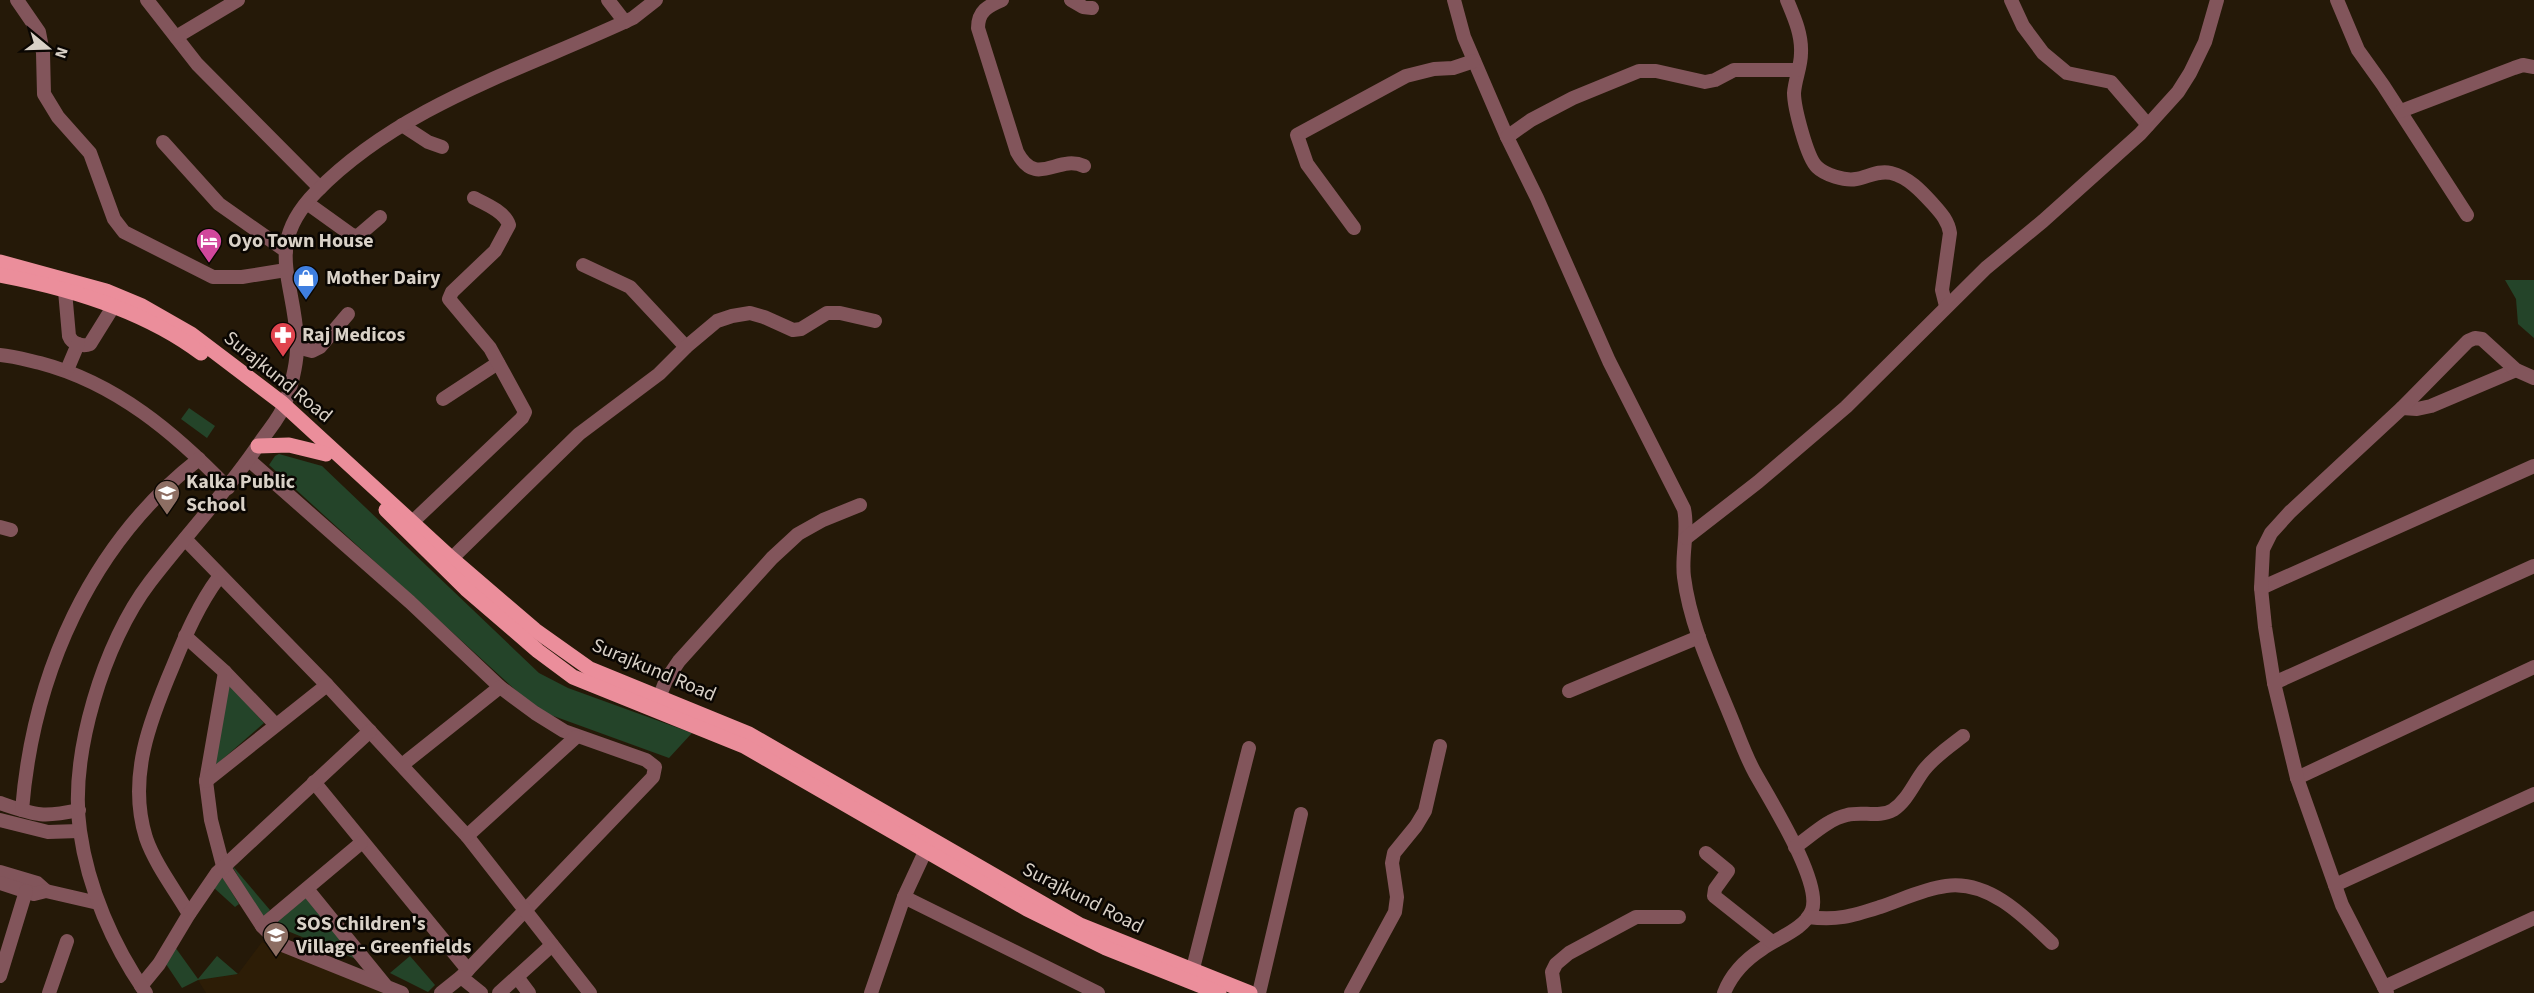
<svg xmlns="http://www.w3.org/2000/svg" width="2534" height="993" font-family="'Source Sans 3',sans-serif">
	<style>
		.built { fill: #2d1d06 }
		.green { fill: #244429 }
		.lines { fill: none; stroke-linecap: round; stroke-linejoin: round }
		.minor { stroke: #82555b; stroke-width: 14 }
		.major { stroke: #eb8e9b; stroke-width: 15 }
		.labels { text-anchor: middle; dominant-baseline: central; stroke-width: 5; stroke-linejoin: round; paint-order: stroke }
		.poi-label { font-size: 20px; font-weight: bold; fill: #d9d1c7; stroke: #0a0602; text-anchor: start }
		.street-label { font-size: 20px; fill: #d9d1c7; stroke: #0a0602 }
	</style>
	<rect width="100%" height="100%" fill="#251908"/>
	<path class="built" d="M262 942 391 993H206L198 980 238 974Z"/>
	<g class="green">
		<path d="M2505 280H2534V338L2518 324 2516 299Z"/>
		<path d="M189 408 215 426 207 438 181 419Z"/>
		<path d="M279 454 322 466 539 673 568 688 692 733 669 758 548 714 521 695 269 465 275 456Z"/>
		<path d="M228 683 264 723 209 771Z"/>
		<path d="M231 864 270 910 262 918Z"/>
		<path d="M221 875 239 904 235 907 213 887Z"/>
		<path d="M306 896 363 962 273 925Z"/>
		<path d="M175 947 198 979 217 956 238 974 198 980 182 988 166 964Z"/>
		<path d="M410 956 435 985 428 992 390 973Z"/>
	</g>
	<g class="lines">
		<g class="minor">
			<path d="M17 0 39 32 43 53 44 94 58 117 90 153 114 219 124 232 213 277H242L286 270"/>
			<path d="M147 0 197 64 320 188"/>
			<path d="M608 0 625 22"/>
			<path d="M1002 0C988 6 978 11 978 28L1017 152C1037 189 1057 154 1084 166"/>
			<path d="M1071 0 1083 7 1092 8"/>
			<path d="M1454 0 1464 37 1507 137 1537 198 1609 361 1684 509C1689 532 1681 554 1684 577 1690 625 1712 671 1730 715 1738 734 1745 755 1755 773 1770 800 1822 882 1812 910 1805 929 1777 938 1762 949 1745 960 1731 975 1724 993"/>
			<path d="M1787 0C1794 17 1802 34 1801 53 1801 67 1795 79 1794 93 1794 107 1807 158 1817 167 1825 175 1845 181 1856 179 1868 177 1878 170 1891 173 1908 177 1921 191 1932 203 1940 212 1948 220 1950 233L1942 290 1946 306"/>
			<path d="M2011 0 2023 26 2043 53 2067 73 2111 82 2148 125"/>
			<path d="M2337 0 2358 50 2383 85 2467 215"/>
			<path d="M176 37 238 0"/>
			<path d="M2401 111 2514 68 2523 65 2534 67"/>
			<path d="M402 125 428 142 442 147"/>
			<path d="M1507 137 1531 120 1573 98 1639 71H1656L1705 82 1715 80 1734 70H1798"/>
			<path d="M163 142 219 204 286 251"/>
			<path d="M307 203 353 236 359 235 380 217"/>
			<path d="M1354 228 1307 164 1297 135 1406 76 1434 69 1453 68 1474 61"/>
			<path d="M583 265 630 287 686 347"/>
			<path d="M65 291 69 336C72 344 83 347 90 344L113 307"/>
			<path d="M297 347 312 351 320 347 348 314"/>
			<path d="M0 355C13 356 27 360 40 363 116 383 175 433 228 488"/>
			<path d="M67 370 78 344"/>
			<path d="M443 399 498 363"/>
			<path d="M2402 408 2417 409 2431 406 2516 370"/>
			<path d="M249 460 410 602 500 687 535 713 564 731 646 760 655 767 653 777 461 977 441 993"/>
			<path d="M0 527 11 530"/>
			<path d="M405 529 522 418 525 412 490 348 449 299 452 292 495 251 509 225C505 212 486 204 474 198"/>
			<path d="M1686 538 1758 482 1846 407 1986 268 2043 221 2140 134 2178 92 2190 73 2205 42 2217 0"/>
			<path d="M185 539 327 685 467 836 590 993"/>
			<path d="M445 565 579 434 659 374 686 347 717 321 732 316 750 313 764 317 793 330 801 329 827 313H840L875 321"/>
			<path d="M2261 588 2534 466"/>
			<path d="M185 636 225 672 275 724"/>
			<path d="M225 672 206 781 211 820 223 866 262 926 280 944 402 993"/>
			<path d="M2274 683 2534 566"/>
			<path d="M1569 691 1699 637"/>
			<path d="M659 698 666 680 679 661 772 558 798 534 823 520 860 505"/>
			<path d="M402 765 500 687"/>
			<path d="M2297 778 2534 667"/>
			<path d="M206 781 327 685"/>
			<path d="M314 782 468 970"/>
			<path d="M0 803C36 815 41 818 79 810"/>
			<path d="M22 810C33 674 90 544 199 459"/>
			<path d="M0 820 48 832 79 831"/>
			<path d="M467 836 576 737"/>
			<path d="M1795 847C1811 836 1828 819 1847 815 1862 811 1879 818 1893 810 1907 801 1914 783 1924 770 1935 756 1950 746 1963 736"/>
			<path d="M1706 853 1728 871 1715 889 1714 896 1772 942"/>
			<path d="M0 872 37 883 46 891"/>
			<path d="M0 883 34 894 46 891 98 903"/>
			<path d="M2335 885 2534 794"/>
			<path d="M307 889 385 985"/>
			<path d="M904 897 1098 993"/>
			<path d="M189 914C175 890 155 864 146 838 127 778 150 720 173 666 186 634 199 604 219 577"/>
			<path d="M1808 917C1837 921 1852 916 1880 907 1901 900 1923 889 1946 886 1988 880 2023 915 2052 943"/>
			<path d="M262 926 361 843"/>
			<path d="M0 976 26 891"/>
			<path d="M461 977 481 993"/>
			<path d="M517 977 529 993"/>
			<path d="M1190 980 1249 748"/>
			<path d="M141 986 159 964 189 914 217 873 370 731"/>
			<path d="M2384 987 2534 918"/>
			<path d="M49 993 67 941"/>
			<path d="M146 993C113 946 88 888 80 831 69 755 104 642 150 582 186 535 226 493 259 444 268 430 281 417 286 401 292 383 298 359 297 340 294 278 264 245 316 192 402 104 525 69 633 18L656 0"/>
			<path d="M499 993 552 945"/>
			<path d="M871 993 904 897 930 841"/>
			<path d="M1259 993 1301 814"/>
			<path d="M1351 993 1395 912 1397 897 1392 863 1394 853 1416 826 1425 811 1440 746"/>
			<path d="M1555 993 1552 972 1556 964 1569 953 1636 917H1679"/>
			<path d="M2387 993 2342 905 2297 778 2274 683 2265 627 2261 588 2263 549 2271 533 2290 512 2402 408 2468 341 2475 338 2482 339 2516 370 2534 378"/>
		</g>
		<g class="major">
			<path d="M0 262 106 291 142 306 191 334 282 403 451 558 535 630 590 669 749 734 1080 925 1250 993"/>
			<path d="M0 275C69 288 144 310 201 353"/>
			<path d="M258 446 289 445 326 454"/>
			<path d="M386 510 466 589 538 651 573 677 744 746 1027 909 1106 948 1219 993"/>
		</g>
	</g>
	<defs>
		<g id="hotel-pin" transform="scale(1.35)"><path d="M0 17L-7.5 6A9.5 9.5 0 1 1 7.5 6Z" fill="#d1479c" stroke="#0a0602"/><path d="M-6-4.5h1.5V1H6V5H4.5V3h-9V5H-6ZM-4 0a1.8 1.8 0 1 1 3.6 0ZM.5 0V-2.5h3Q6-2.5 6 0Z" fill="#fff"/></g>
		<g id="shop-pin" transform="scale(1.35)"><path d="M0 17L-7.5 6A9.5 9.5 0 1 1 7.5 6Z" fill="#3f7fe0" stroke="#0a0602"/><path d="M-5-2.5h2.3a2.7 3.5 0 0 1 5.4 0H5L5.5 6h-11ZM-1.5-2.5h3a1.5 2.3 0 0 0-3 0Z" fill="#fff"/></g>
		<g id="pharmacy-pin" transform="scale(1.35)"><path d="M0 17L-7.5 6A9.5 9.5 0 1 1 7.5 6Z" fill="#e0444e" stroke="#0a0602"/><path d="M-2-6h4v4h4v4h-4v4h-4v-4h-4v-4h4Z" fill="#fff"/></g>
		<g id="school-pin" transform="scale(1.35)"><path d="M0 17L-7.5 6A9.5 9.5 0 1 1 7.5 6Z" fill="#8d6e63" stroke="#0a0602"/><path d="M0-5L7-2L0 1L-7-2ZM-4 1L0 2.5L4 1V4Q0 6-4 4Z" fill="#fff"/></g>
	</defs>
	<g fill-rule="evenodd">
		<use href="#hotel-pin" x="209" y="241"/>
		<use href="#shop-pin" x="306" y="278"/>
		<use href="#pharmacy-pin" x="283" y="335"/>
		<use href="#school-pin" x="167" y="493"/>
		<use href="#school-pin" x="276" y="935"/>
	</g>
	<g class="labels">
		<g class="poi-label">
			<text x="228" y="241">Oyo Town House</text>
			<text x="326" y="278">Mother Dairy</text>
			<text x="302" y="335">Raj Medicos</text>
			<text x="186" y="482">Kalka Public<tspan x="186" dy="23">School</tspan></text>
			<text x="296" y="924">SOS Children's<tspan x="296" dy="23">Village - Greenfields</tspan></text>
		</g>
		<g class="street-label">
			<text transform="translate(278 377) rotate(39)">Surajkund Road</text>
			<text transform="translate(654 670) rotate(23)">Surajkund Road</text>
			<text transform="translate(1083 898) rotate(27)">Surajkund Road</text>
		</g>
	</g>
	<g transform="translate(48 48) rotate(109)" stroke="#0a0602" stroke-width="4.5" paint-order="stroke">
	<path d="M0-4.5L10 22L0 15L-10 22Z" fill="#d9d1c7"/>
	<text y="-9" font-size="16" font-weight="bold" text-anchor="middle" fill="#d9d1c7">N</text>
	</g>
</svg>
